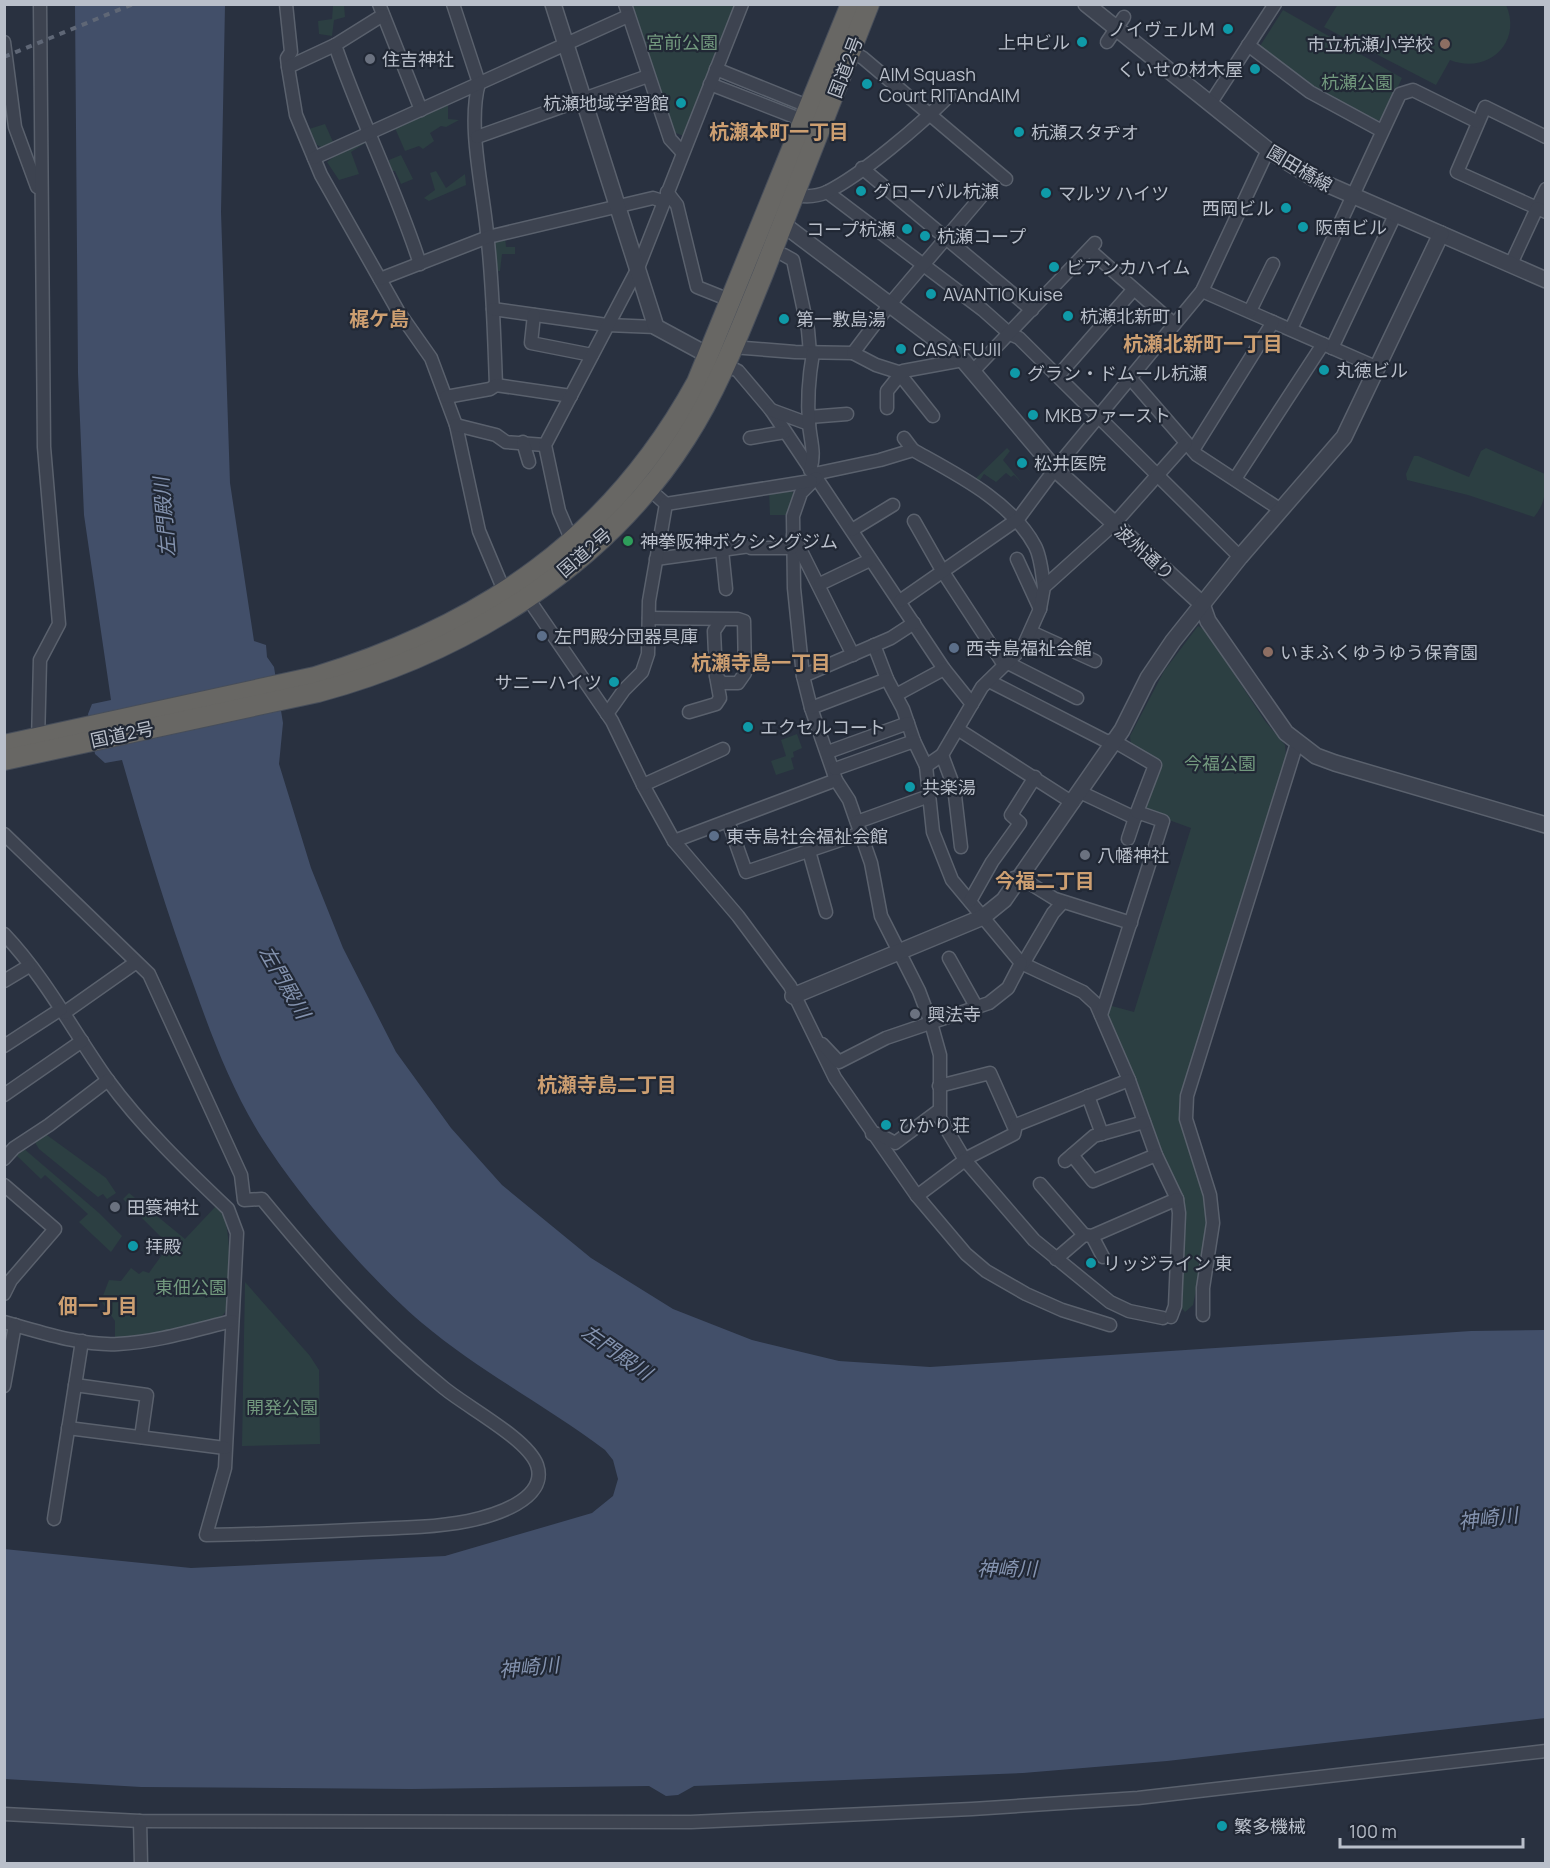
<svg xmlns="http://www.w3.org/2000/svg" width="1550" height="1868" font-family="Manrope,'Noto Sans JP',sans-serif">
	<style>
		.green { fill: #2c3f42 }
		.water { fill: #424f69 }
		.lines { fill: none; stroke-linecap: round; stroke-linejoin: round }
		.minor-casing { stroke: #5a616d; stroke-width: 15 }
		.tertiary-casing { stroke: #5a616d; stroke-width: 18 }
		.trunk-casing { stroke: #474e5a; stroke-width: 22 }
		.minor { stroke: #3d4350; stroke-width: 12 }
		.tertiary { stroke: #3d4350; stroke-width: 15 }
		.trunk { stroke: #686764; stroke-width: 20 }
		.rail { stroke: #5f6776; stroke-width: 4; stroke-dasharray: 6 6; stroke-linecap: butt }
		.culture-dot { fill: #0f9aa8; stroke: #212835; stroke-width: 2 }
		.education-dot { fill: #8d6e63; stroke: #212835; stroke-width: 2 }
		.worship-dot { fill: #6b7280; stroke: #212835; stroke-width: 2 }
		.leisure-dot { fill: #2e9e5b; stroke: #212835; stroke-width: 2 }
		.service-dot { fill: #5c6f8a; stroke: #212835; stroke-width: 2 }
		.labels { text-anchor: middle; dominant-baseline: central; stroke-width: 4.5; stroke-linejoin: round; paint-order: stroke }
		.poi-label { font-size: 18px; fill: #b9bfca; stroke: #212835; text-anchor: start }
		.park-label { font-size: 18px; fill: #72997e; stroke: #212835 }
		.street-label { font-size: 18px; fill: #b9bfca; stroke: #212835 }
		.neighbourhood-label { font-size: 20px; font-weight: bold; fill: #cd9f71; stroke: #212835 }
		.water-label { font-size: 20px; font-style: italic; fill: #8493af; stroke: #212835 }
	</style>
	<rect width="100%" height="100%" fill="#293140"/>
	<g class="green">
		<path d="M1338 4 1506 5C1523 43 1487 75 1450 60L1436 85 1324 27Z"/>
		<path d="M344 5 345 17 334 20 332 36 319 34 318 21 332 19 333 6Z"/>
		<path d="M630 5H737L684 136 673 132Z"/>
		<path d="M1283 10 1402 78 1383 119 1375 121C1333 100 1296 76 1260 46Z"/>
		<path d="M448 104V119L459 120 446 127 441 126 430 133 434 141 423 149 419 146 405 151 395 128Z"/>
		<path d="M325 124 334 144 325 149 317 145 309 129Z"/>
		<path d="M362 140 365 143 351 152 359 174 339 180 327 162 345 148Z"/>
		<path d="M401 155 413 179 401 184 395 171H391L389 160Z"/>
		<path d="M436 171 446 188 465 174 466 185 429 201 424 198 435 190 430 173Z"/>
		<path d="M505 237 506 247H515V254H502L500 271 493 272 494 242Z"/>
		<path d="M1007 448 1010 451 1003 460 1022 483 1014 475 1011 477 1006 473 996 482 984 474 978 483H971Z"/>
		<path d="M1486 448 1545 474C1546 491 1545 504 1534 517L1468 495 1407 480 1406 474 1414 456H1418L1469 477 1481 451Z"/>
		<path d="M789 488 794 494 787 515H770L769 491Z"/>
		<path d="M1198 626 1205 630 1265 721 1285 745 1286 756 1181 1094C1178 1131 1199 1160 1204 1196 1211 1233 1200 1269 1193 1305L1185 1312 1179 1305 1182 1227 1161 1157 1106 1012 1108 1005 1134 1012 1191 828 1169 820V816L1146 809 1160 762 1131 746 1130 736 1164 671Z"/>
		<path d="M797 734 802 748 793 752 794 757 791 758 794 769 776 775 771 761 786 756 781 740Z"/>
		<path d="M44 1133 106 1178 116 1193 107 1199 103 1194 98 1197 39 1149 34 1141Z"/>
		<path d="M23 1148 99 1213 122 1236 111 1252 79 1222 88 1214 45 1175 41 1179 16 1155Z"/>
		<path d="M129 1193 185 1239 217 1205C236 1226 227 1284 226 1311L221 1317 160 1333 115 1338V1321L101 1301 109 1280 121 1281 131 1268 139 1274 143 1271 149 1273 169 1245 123 1199Z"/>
		<path d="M245 1282 310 1356 319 1370 320 1444 242 1446Z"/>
	</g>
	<path class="water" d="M75 5H225L221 212 230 483 254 641 266 645 267 657 274 667 283 723 279 764 311 868 343 948 396 1052 451 1128 502 1185 591 1258 673 1309 752 1340 839 1361 930 1367 1471 1331 1545 1330V1718L1167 1761 1023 1773 694 1786 678 1795 666 1796 649 1786 412 1789 141 1787 5 1779 4 1549 191 1568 445 1556 592 1513 613 1496 618 1479 613 1460 605 1450C545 1405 479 1371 422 1323 367 1276 301 1199 262 1138 233 1092 213 1040 195 989 167 914 144 837 122 760L105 763 95 754 88 714 92 704 111 700 84 515 78 373Z"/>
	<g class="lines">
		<g class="minor-casing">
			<g id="minor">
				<path d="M286 4 291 52 287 58 288 67 296 115 321 175 398 311 431 358 456 425 479 531 505 593"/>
				<path d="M379 4 421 110"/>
				<path d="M453 4 479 83C467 125 483 189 487 233 493 284 494 334 496 385"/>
				<path d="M625 4 670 139 682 152"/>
				<path d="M4 42 15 127 37 187"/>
				<path d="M1107 42 1124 17"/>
				<path d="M335 45C360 119 396 189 420 264"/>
				<path d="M1248 45 1310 92 1382 131"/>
				<path d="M851 51 863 58 1006 179"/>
				<path d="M288 67 335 45 383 15"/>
				<path d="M716 69 810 107"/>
				<path d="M710 84 805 121"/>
				<path d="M1210 104 1275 4"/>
				<path d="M477 137 648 76"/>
				<path d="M1546 137 1485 107 1457 172 1537 208 1546 189"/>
				<path d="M314 158 628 16"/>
				<path d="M862 168 1032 310"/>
				<path d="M667 192 677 205 697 287 732 301"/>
				<path d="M827 192 983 310 1010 334 1019 338 1240 557"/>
				<path d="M795 195C806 197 816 197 827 192 863 174 920 125 949 96"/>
				<path d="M1093 253 1174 324"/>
				<path d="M784 255 793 260 808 330 810 353"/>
				<path d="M1511 264 1537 208 1546 212"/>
				<path d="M380 279 488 237 653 198 662 201"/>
				<path d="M1202 291 1378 368"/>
				<path d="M493 309 607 325 656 327"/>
				<path d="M1250 311 1273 264"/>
				<path d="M534 315 531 343 592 355"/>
				<path d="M1291 329 1400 94 1413 90 1478 122"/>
				<path d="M732 347 795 352 853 353 890 304 986 191"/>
				<path d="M1332 348 1395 215"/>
				<path d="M853 353 876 365 898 372 933 416"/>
				<path d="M720 362 738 371 771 410 944 669 972 704"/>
				<path d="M974 370 1095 243"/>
				<path d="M1058 376 1133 290"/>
				<path d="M1131 379 1197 455 1281 510"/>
				<path d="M446 397 490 389 496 385 571 396"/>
				<path d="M887 408V391L903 371 963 360"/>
				<path d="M771 410 809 424"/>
				<path d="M809 417 847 414"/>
				<path d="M456 425 496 435 506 442 545 445"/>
				<path d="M750 438 785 432"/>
				<path d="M904 438 913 450"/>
				<path d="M523 442 529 462"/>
				<path d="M1193 450 1273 322"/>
				<path d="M810 470C816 453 810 440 809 423 807 400 809 376 813 353"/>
				<path d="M814 474 880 460 913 450C956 474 1011 501 1035 546 1041 557 1042 574 1044 587"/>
				<path d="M816 478 801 493 793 516 794 588 803 676 811 708 836 780 849 800 871 863 881 916 919 991 931 1023 940 1055V1118L965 1160 1034 1240 1110 1302 1129 1311 1163 1318"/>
				<path d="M1235 479 1323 344"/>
				<path d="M649 489 666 504 811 481"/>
				<path d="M914 521 943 572 1004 665"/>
				<path d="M852 530 893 505"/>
				<path d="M793 535 853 655"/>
				<path d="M572 541 559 511 545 445 638 268 742 4"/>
				<path d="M722 550 726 589"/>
				<path d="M656 559 750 546 751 548H792"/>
				<path d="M1017 559 1040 609"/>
				<path d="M820 584 870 560"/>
				<path d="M527 597 612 721 643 785 674 841 738 916 790 986 835 1078 917 1196 966 1254 986 1271 1026 1294 1062 1310 1110 1325"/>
				<path d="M900 601 1018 519 1055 469 1202 291 1268 150"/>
				<path d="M649 618 738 619 744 621 745 673 738 683H722L716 676 714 631 722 619"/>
				<path d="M1031 632 1095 661"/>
				<path d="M874 645 887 679"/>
				<path d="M1006 662 1077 698"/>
				<path d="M803 676 891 638 914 623"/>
				<path d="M989 681 1110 743"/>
				<path d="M896 695 944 669"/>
				<path d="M811 708 887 679 903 709 914 741"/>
				<path d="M689 712 716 704 720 698 716 676"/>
				<path d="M607 714 624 690 642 672 648 654 649 601 666 504"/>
				<path d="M959 730 1073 803"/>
				<path d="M38 742 40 660 59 624 44 447 40 4"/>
				<path d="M828 752 908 723"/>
				<path d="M942 755 954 787 961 847"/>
				<path d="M926 766 933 832 952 880 1021 963 1083 992 1096 1004 1129 1080 1156 1155 1177 1199 1179 1213 1175 1306 1171 1317"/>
				<path d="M835 769 914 741 926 766 942 755 982 687 1023 647 1040 609 1044 587 1114 524 1186 443"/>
				<path d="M643 785 723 749"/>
				<path d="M1080 792 1135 818"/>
				<path d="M728 821 746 872 861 833"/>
				<path d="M857 822 929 796"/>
				<path d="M4 834 149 974 241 1175 244 1200 262 1199C317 1266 376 1333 444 1388 467 1407 528 1439 537 1465 549 1500 492 1516 468 1521 437 1527 404 1528 373 1529 317 1532 262 1534 206 1535L225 1468 237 1233 228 1209C185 1168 142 1127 107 1079 73 1031 45 977 4 934"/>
				<path d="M1128 839 1137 812"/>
				<path d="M674 841 836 780"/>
				<path d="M809 851 826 912"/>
				<path d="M1014 878 1026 881 1055 899 1131 923"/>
				<path d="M970 901 992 862 1020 823 1011 815 1035 777"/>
				<path d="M949 958 977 1008"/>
				<path d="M1023 964 1053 913 1063 902"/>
				<path d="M4 981 29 966"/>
				<path d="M64 1013 135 963"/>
				<path d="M1101 1015 1163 821 1137 812 1155 765 1112 740"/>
				<path d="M822 1044 839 1062 886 1038 989 1003 1008 988 1021 963"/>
				<path d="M4 1046 61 1009"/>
				<path d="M939 1086 990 1073 1014 1127"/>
				<path d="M4 1095 82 1041"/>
				<path d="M1088 1096 1102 1134"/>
				<path d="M872 1134H878L895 1143 938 1111"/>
				<path d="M1072 1155 1093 1181 1156 1155"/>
				<path d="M4 1159 14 1148 49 1125 108 1080"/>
				<path d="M965 1159 1014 1134 1016 1125 1129 1080"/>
				<path d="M1065 1161 1094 1136 1144 1122"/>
				<path d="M1040 1184 1084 1235"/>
				<path d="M4 1185 55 1229 11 1280 4 1294"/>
				<path d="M917 1196 965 1160"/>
				<path d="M1092 1236 1103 1257"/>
				<path d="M1056 1259 1084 1235 1092 1236 1177 1199"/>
				<path d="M1203 1315V1288L1213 1223 1210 1195 1186 1119 1187 1096 1297 743"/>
				<path d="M4 1322C41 1332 81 1346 118 1344 157 1342 195 1330 232 1321"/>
				<path d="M75 1385 147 1395 141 1437"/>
				<path d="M4 1386 15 1325"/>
				<path d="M68 1428 225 1448"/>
				<path d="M54 1519 82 1341"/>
				<path d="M4 1814 140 1821 691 1822 972 1809 1138 1798 1546 1751"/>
				<path d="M140 1821 141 1864"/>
			</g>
		</g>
		<g class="tertiary-casing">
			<g id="tertiary">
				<path d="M553 4 656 327 717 360"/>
				<path d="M1086 4 1268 150 1315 179 1546 280"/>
				<path d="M774 221 783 224 963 360 1055 469 1202 604 1208 621 1286 733 1316 756 1335 763 1546 825"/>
				<path d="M793 996 983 917 1004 900 1122 730 1148 678 1173 641 1240 557 1344 437 1441 234"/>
			</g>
		</g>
		<g class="trunk-casing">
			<g id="trunk">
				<path d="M4 745 315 677C484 625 611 539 697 382L851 4"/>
				<path d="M4 760 318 692C463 653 604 567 686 438 719 387 740 330 763 274 799 184 834 94 869 4"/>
			</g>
		</g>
		<use href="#minor" class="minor"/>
		<use href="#tertiary" class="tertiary"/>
		<use href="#trunk" class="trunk"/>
		<path class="rail" d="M4 57 133 4"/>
	</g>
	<g class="culture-dot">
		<circle cx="1228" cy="29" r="6"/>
		<circle cx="1082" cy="42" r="6"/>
		<circle cx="1255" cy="69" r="6"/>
		<circle cx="867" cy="84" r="6"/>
		<circle cx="681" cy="103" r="6"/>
		<circle cx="1019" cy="132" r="6"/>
		<circle cx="861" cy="191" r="6"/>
		<circle cx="1046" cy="193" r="6"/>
		<circle cx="1286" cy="208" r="6"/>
		<circle cx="1303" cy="227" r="6"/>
		<circle cx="907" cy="229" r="6"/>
		<circle cx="925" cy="236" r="6"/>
		<circle cx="1054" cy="267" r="6"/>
		<circle cx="931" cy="294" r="6"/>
		<circle cx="1068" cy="316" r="6"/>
		<circle cx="784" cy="319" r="6"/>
		<circle cx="901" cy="349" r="6"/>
		<circle cx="1324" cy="370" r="6"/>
		<circle cx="1015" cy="373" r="6"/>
		<circle cx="1033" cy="415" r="6"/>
		<circle cx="1022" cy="463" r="6"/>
		<circle cx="614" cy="682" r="6"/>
		<circle cx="748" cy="727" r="6"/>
		<circle cx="910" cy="787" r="6"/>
		<circle cx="886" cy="1125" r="6"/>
		<circle cx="133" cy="1246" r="6"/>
		<circle cx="1091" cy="1263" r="6"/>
		<circle cx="1222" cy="1826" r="6"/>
	</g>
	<g class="education-dot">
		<circle cx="1445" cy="44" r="6"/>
		<circle cx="1268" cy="652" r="6"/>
	</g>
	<g class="worship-dot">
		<circle cx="370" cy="59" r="6"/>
		<circle cx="1085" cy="855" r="6"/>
		<circle cx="915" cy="1014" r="6"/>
		<circle cx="115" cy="1207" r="6"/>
	</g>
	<circle class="leisure-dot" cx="628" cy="541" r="6"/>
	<g class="service-dot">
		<circle cx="542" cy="636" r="6"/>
		<circle cx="954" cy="648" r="6"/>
		<circle cx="714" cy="836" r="6"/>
	</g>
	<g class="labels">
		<g class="poi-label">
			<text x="1216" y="29" text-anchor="end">ノイヴェルＭ</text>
			<text x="1070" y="42" text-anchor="end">上中ビル</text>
			<text x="1433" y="44" text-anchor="end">市立杭瀬小学校</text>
			<text x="382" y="59">住吉神社</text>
			<text x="1243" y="69" text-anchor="end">くいせの材木屋</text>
			<text x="879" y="74">AIM Squash<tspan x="879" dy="21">Court RITAndAIM</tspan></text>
			<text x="669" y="103" text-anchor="end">杭瀬地域学習館</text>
			<text x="1031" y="132">杭瀬スタヂオ</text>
			<text x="873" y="191">グローバル杭瀬</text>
			<text x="1058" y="193">マルツ ハイツ</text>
			<text x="1274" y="208" text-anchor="end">西岡ビル</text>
			<text x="1315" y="227">阪南ビル</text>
			<text x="895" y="229" text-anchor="end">コープ杭瀬</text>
			<text x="937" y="236">杭瀬コープ</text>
			<text x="1066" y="267">ビアンカハイム</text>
			<text x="943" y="294">AVANTIO Kuise</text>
			<text x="1080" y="316">杭瀬北新町Ⅰ</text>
			<text x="796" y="319">第一敷島湯</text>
			<text x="913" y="349">CASA FUJII</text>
			<text x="1336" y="370">丸徳ビル</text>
			<text x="1027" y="373">グラン・ドムール杭瀬</text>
			<text x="1045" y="415">MKBファースト</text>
			<text x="1034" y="463">松井医院</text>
			<text x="640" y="541">神拳阪神ボクシングジム</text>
			<text x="554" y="636">左門殿分団器具庫</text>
			<text x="966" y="648">西寺島福祉会館</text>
			<text x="1280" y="652">いまふくゆうゆう保育園</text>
			<text x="602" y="682" text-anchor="end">サニーハイツ</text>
			<text x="760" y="727">エクセルコート</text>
			<text x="922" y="787">共楽湯</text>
			<text x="726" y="836">東寺島社会福祉会館</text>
			<text x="1097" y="855">八幡神社</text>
			<text x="927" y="1014">興法寺</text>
			<text x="898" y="1125">ひかり荘</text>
			<text x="127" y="1207">田簑神社</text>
			<text x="145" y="1246">拝殿</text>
			<text x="1103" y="1263">リッジライン 東</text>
			<text x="1234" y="1826">繁多機械</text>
		</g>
		<g class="park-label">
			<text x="682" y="42">宮前公園</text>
			<text x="1357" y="82">杭瀬公園</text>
			<text x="1220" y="763">今福公園</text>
			<text x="191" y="1287">東佃公園</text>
			<text x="282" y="1407">開発公園</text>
		</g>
		<g class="street-label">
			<text transform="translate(845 67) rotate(-69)">国道2号</text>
			<text transform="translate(1300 168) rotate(31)">園田橋線</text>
			<text transform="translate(584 552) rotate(-41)">国道2号</text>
			<text transform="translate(1145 552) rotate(42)">波州通り</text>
			<text transform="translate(122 734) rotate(-12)">国道2号</text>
		</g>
		<g class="neighbourhood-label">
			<text x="779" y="131">杭瀬本町一丁目</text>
			<text x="379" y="318">梶ケ島</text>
			<text x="1203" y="343">杭瀬北新町一丁目</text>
			<text x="761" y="662">杭瀬寺島一丁目</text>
			<text x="1045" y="880">今福二丁目</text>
			<text x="607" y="1084">杭瀬寺島二丁目</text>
			<text x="98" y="1305">佃一丁目</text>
		</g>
		<g class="water-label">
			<text transform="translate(164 517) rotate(-95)">左門殿川</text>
			<text transform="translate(285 982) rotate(60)">左門殿川</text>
			<text transform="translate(617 1352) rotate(35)">左門殿川</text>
			<text transform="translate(1488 1518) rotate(-7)">神崎川</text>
			<text x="1007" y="1568">神崎川</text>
			<text transform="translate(529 1667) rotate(-5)">神崎川</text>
		</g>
	</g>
	<rect width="1550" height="1868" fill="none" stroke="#b9bfca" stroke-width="12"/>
	<path d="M1340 1838v9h183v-9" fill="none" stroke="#b9bfca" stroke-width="3"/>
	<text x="1349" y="1838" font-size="18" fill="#b9bfca" stroke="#212835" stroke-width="4.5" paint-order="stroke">100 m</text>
</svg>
